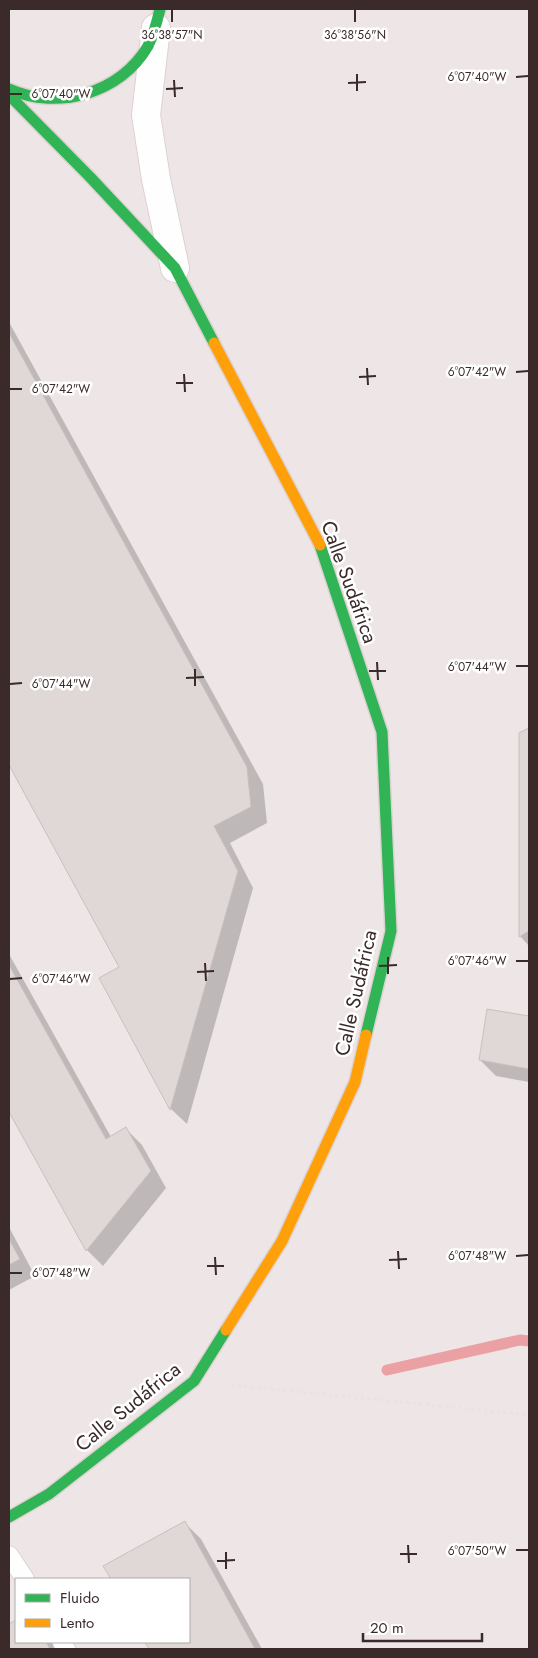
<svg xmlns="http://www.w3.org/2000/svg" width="538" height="1658" font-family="Jost,sans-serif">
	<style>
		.built { fill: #eee6e6; fill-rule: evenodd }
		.shadow { fill: #0003 }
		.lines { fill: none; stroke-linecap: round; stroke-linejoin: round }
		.stream { stroke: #eba1a3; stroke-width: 11 }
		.building { fill: #e0d7d7; stroke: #c9bfbf }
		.lane-casing { stroke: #dcd2d1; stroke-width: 20 }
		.street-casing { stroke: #dcd2d1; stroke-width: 30 }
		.fast-casing { stroke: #dcd2d1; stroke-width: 14 }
		.slow-casing { stroke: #dcd2d1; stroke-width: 14 }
		.path { stroke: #e6e3e3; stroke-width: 3; stroke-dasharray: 2.5 4; stroke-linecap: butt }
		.lane { stroke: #fffefe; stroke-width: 18 }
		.street { stroke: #fffefe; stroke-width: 28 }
		.fast { stroke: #30b455; stroke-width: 11 }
		.slow { stroke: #ff9f0a; stroke-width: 11 }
		.ticks { fill: none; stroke: #3a2b2a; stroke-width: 2 }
		.labels { text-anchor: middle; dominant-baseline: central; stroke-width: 5; stroke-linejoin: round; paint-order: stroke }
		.street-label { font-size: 20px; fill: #3a2b2a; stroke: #fff }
		.ticks-label { font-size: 12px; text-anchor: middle; fill: #3a2b2a; stroke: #fff; stroke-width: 5; stroke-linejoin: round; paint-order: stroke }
	</style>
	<rect width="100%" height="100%" fill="#fcf7f7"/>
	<path class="built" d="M9 9H529V1649H9ZM16 1579H189V1642H16Z"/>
	<g class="shadow">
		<path d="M9 322 263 784 267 823 230 843 253 888 187 1124 171 1109 100 979 121 968 9 763Z"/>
		<path d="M529 729V946L520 936 521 734Z"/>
		<path d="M9 954 111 1137 126 1129 142 1145 166 1188 103 1266 87 1250 9 1110Z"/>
		<path d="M489 1010 529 1018V1082L496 1076 480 1060Z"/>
		<path d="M9 1227 35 1276 9 1290Z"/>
		<path d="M185 1523 201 1539 262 1649H151L146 1642H189V1579H112L105 1567Z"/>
		<path d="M16 1621V1642H52L56 1649H9V1625Z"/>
	</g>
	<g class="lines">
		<path class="stream" d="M387 1370 520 1340 529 1341"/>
	</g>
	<g class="building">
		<path d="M9 333 247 767 251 807 214 826 238 871 170 1110 99 978 119 967 9 765Z"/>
		<path d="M529 728V931L519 937V733Z"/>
		<path d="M9 965 106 1139 126 1127 151 1171 86 1251 9 1112Z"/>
		<path d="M487 1009 529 1016V1069L479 1060Z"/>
		<path d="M9 1239 20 1259 9 1265Z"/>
		<path d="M185 1521 255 1649H149L145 1642H189V1579H111L103 1566Z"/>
		<path d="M16 1620V1642H46L50 1649H9V1624Z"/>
	</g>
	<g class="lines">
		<g class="lane-casing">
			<g id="lane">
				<path d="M9 1555 25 1579"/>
				<path d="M62 1642 66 1649"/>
			</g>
		</g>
		<g class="street-casing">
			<path id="street" d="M156 28 146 115 156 179 175 268"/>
		</g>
		<g class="fast-casing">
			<g id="fast">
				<path d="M9 89C58 111 121 93 148 46 154 34 157 22 160 9"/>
				<path d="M9 95 90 177 175 268 214 343"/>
				<path d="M320 545 382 732 391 931 366 1035"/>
				<path d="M9 1517 49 1494 194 1381 226 1330"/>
			</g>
		</g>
		<g class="slow-casing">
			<g id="slow">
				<path d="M214 343 320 545"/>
				<path d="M226 1330 282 1241 355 1082 366 1035"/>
			</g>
		</g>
		<path class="path" d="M232 1385 529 1415"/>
		<use href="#lane" class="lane"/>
		<use href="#street" class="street"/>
		<use href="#fast" class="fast"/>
		<use href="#slow" class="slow"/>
	</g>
	<path class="ticks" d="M172 10V22M355 10V22M357 74V91M516 77 528 76M174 80 175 97M348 83 366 82M166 89 183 88M10 94H22M367 368 368 385M516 372 528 371M184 374 185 392M359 377 376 376M176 383H193M10 389H22M377 662 378 680M516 666H528M195 669V686M369 671H386M186 678 204 677M10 684 22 683M388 957V974M516 961H528M205 963 206 981M379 966 397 965M197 972 214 971M10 979 22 978M398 1251 399 1269M516 1256 528 1255M215 1257 216 1275M389 1260 407 1259M207 1266H224M10 1273H22M408 1545 409 1563M516 1550H528M226 1552V1569M400 1554H417M217 1561 235 1560"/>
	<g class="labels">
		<g class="street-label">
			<text transform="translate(349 582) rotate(70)">Calle Sudáfrica</text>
			<text transform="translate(356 993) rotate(-77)">Calle Sudáfrica</text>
			<text transform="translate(128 1407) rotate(-39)">Calle Sudáfrica</text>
		</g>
	</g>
	<g class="ticks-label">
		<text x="172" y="39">36°38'57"N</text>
		<text x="355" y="39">36°38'56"N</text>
		<text x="477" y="81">6°07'40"W</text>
		<text x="61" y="98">6°07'40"W</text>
		<text x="477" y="376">6°07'42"W</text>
		<text x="61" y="393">6°07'42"W</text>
		<text x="477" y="671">6°07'44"W</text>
		<text x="61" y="688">6°07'44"W</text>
		<text x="477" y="965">6°07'46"W</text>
		<text x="61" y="983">6°07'46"W</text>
		<text x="477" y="1260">6°07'48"W</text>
		<text x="61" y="1277">6°07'48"W</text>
		<text x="477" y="1555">6°07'50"W</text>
	</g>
	<rect width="538" height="1658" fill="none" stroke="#3a2b2a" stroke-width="20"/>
	<rect x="15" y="1578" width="175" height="65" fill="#ffffff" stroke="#b0aaaa"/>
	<rect x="25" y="1594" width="25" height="8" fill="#30b455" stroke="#b0aaaa"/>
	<text x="60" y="1603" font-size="15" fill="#3a2b2a">Fluido</text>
	<rect x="25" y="1619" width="25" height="8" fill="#ff9f0a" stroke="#b0aaaa"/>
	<text x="60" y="1628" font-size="15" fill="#3a2b2a">Lento</text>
	<path d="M363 1633v8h119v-8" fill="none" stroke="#3a2b2a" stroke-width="2.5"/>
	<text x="370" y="1633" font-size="15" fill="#3a2b2a" stroke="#ffffff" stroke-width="4" paint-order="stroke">20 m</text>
</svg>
